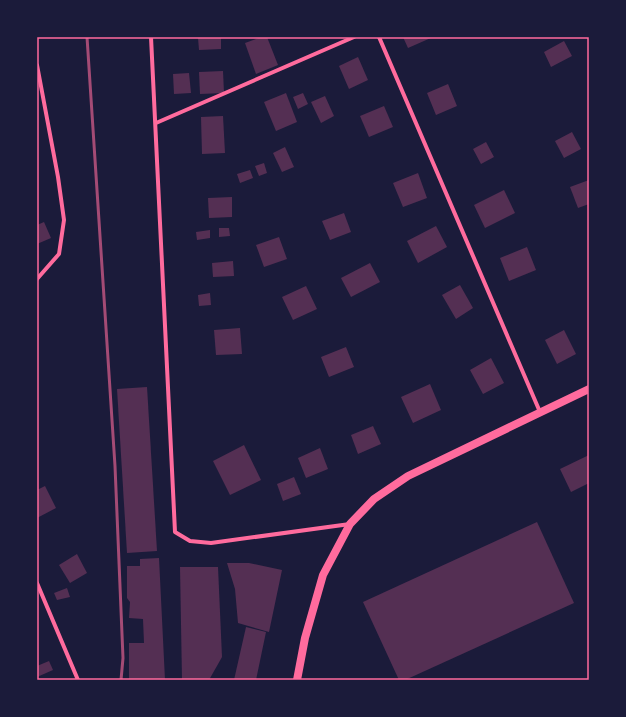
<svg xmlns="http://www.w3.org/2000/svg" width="626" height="717" font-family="Barlow,sans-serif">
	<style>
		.building { fill: #542f53 }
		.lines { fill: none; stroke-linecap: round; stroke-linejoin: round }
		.minor { stroke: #ff6b9d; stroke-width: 4 }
		.secondary { stroke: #ff6b9d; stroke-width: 8 }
		.rail { stroke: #a44b75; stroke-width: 3 }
		.neatline { fill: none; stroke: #ff6b9d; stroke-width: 1.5 }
	</style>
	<rect width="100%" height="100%" fill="#1b1b3a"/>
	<g class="building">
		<path d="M221 37V49L199 50 198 38Z"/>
		<path d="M261 37H267L278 65 256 74 245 43Z"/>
		<path d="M403 37H433L408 48Z"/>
		<path d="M564 41 572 56 551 67 544 52Z"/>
		<path d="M358 57 368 80 349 89 339 66Z"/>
		<path d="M223 71 224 93 200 94 199 72Z"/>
		<path d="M189 73 191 93 174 94 173 74Z"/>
		<path d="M448 84 457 106 436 115 427 93Z"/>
		<path d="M286 93 297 122 276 131 264 102Z"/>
		<path d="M303 93 308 104 298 109 293 97Z"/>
		<path d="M325 96 334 116 321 123 311 102Z"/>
		<path d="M384 106 393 127 369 137 360 116Z"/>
		<path d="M223 116 225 153 202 154 201 117Z"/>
		<path d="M572 132 581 149 564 158 555 141Z"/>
		<path d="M486 142 494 157 481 164 473 149Z"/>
		<path d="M285 147 294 167 282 172 273 153Z"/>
		<path d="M264 163 267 173 259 176 255 166Z"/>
		<path d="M250 170 253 178 240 183 237 174Z"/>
		<path d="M418 173 427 198 403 207 393 183Z"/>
		<path d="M589 180V204L578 208 570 187Z"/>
		<path d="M504 190 515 213 485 228 474 205Z"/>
		<path d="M232 197V217L209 218 208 198Z"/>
		<path d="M344 213 351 232 330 240 322 221Z"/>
		<path d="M44 222 51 238 37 244V225Z"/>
		<path d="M436 226 447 247 418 263 407 241Z"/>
		<path d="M219 228H229L230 236 219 237Z"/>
		<path d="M210 230V238L197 240 196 232Z"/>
		<path d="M279 237 287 259 264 267 256 245Z"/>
		<path d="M527 247 536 270 509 281 500 258Z"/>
		<path d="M233 261 234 276 213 277 212 263Z"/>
		<path d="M370 263 380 282 351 297 341 278Z"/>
		<path d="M460 285 473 308 456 319 442 295Z"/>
		<path d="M306 286 317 309 293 320 282 297Z"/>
		<path d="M210 293 211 305 199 306 198 295Z"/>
		<path d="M240 328 242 354 216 355 214 330Z"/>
		<path d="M564 330 576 354 557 364 545 340Z"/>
		<path d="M346 347 354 367 329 377 321 357Z"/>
		<path d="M491 358 504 383 483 394 470 370Z"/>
		<path d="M430 384 441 410 413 423 401 397Z"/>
		<path d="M147 387 157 551 127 553 117 389Z"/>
		<path d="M373 426 381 444 358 454 351 435Z"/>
		<path d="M244 445 261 480 230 495 213 461Z"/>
		<path d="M320 448 328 469 306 478 298 458Z"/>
		<path d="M589 455V483L571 492 560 469Z"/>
		<path d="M294 477 301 494 283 501 277 484Z"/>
		<path d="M45 486 56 508 37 518V490Z"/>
		<path d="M537 522 574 603 405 680H399L363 602Z"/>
		<path d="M77 554 87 573 70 583 59 565Z"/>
		<path d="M159 558 165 680 129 679V643H144L143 619 129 618 130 602 127 598V566H140V559Z"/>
		<path d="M227 563H249L282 570 269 632 238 623 235 589Z"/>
		<path d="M180 567H218L222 657 209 680H182Z"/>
		<path d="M67 588 70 597 57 600 54 593Z"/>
		<path d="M246 627 266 632 256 680H234Z"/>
		<path d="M49 661 53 670 37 677V666Z"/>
	</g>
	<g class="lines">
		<g class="minor">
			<path d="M151 37 175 532 190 541 211 543 350 524"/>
			<path d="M379 37 540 412"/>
			<path d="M37 65 58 177 64 220 59 254 37 279"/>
			<path d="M156 123 354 37"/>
			<path d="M37 583 78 680"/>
		</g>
		<path class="secondary" d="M297 680 305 638 323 575 350 524 374 499 408 476 589 389"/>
		<path class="rail" d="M87 37 115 466 123 658 121 680"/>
	</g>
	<rect width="626" height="717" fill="none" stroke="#1b1b3a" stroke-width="76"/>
	<rect x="38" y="38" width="550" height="641" class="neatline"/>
</svg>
